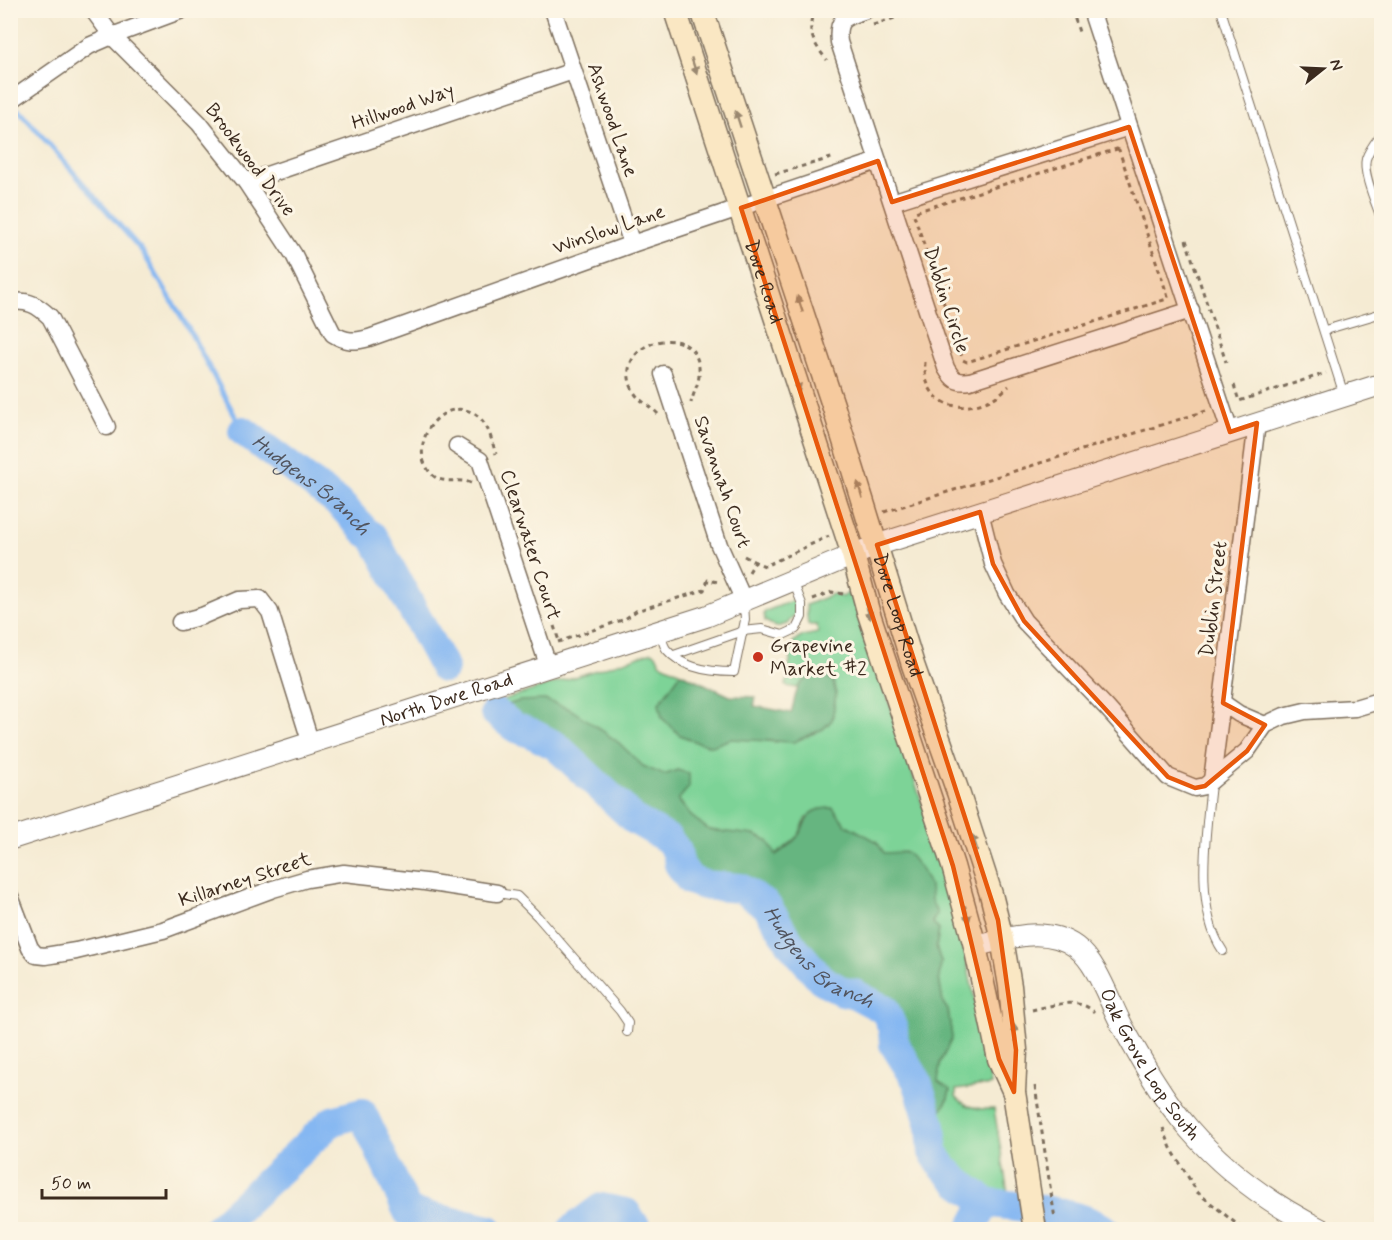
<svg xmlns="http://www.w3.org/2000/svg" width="1392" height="1240" font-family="Mynerve,sans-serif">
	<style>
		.green { fill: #7dd397; stroke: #5c7e5a; stroke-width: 1.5 }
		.forest { fill: #66b580; stroke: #50704f; stroke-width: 1.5 }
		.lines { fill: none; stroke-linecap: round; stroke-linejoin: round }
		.stream { stroke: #85b7f2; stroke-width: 5 }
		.river { stroke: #85b7f2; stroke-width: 30 }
		.service-casing { stroke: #7c6e5d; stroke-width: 10 }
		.minor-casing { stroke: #7c6e5d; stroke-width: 19 }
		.tertiary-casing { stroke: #7c6e5d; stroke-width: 23 }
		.secondary-casing { stroke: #7c6e5d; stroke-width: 25 }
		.path { stroke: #7c6e5d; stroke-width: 3; stroke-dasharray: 4.5 4.5; stroke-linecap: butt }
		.service { stroke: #fff; stroke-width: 8 }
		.minor { stroke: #fff; stroke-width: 16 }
		.tertiary { stroke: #fff; stroke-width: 21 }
		.secondary { stroke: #fae7c3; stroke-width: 22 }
		.oneway { fill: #9a8870 }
		.marked { fill: #e8590c; fill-opacity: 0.2; stroke: #e8590c; stroke-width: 4.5; stroke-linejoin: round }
		.poi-dot { fill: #c8321e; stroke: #fcf5e5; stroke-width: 2 }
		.labels { text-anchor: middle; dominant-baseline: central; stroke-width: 6; stroke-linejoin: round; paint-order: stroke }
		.street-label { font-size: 20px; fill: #3b2a1e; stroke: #fcf5e5 }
		.poi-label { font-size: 20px; fill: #3b2a1e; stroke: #fcf5e5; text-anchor: start }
		.water-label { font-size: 21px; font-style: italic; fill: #51545e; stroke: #fcf5e5 }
	</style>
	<rect width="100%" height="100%" fill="#fcf5e5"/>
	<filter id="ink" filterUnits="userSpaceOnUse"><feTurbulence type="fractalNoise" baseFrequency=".0167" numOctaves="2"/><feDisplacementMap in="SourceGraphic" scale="12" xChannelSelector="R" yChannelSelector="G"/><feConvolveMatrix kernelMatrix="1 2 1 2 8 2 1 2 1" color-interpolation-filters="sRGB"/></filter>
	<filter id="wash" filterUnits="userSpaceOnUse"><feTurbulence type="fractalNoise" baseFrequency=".008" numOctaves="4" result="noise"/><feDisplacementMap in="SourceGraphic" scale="24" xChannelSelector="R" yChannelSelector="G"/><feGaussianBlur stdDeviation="1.35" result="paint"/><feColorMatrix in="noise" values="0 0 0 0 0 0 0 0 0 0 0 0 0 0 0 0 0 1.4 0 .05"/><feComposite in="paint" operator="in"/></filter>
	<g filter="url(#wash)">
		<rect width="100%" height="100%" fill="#f5ebd3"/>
		<g class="green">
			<path d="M851 592 854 595 955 904C966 965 982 1024 991 1085L956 1090V1096C965 1108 980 1110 994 1109L1010 1206C1002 1204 993 1204 986 1202 969 1196 937 1167 933 1149 930 1138 931 1127 928 1117L939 1113 947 1101 950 1091 938 1082 940 1063 952 1038 948 1010 943 1003 939 978 941 962 936 947 939 930 932 922 937 914 931 900 930 887 884 853 876 841 846 825 833 808 806 818 798 837 776 855 730 833 709 830 691 816 678 799 689 787 678 770 664 775 642 766 619 743 597 727 520 701 492 710 487 705 652 652 656 654 660 663 681 673 659 703 712 746 730 739H748L776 742 823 729 832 720 836 694 808 677 797 688 786 686 793 642 803 636 818 633 817 625H808L806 605 833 594 842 597Z"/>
			<path d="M792 601 797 603 799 609 787 624 776 627 765 621 764 613 766 611Z"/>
		</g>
		<g class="forest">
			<path d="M681 673 730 696 756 697 754 706 791 713C798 689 794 680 822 674L833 681 836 694 832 720 823 729 794 742 730 739 712 746 696 742 680 735 662 718 659 703Z"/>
			<path d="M545 700 570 709 597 727 619 743 643 766 664 775 678 770 689 774V787L678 800 691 816 709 830 755 835 768 841 776 855C783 850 793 843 798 836 810 818 805 808 833 808L846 825 876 841 884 853 907 852 921 869 930 887 931 900 937 914 932 922 939 930 936 947 941 962 939 978 943 1003 948 1010 952 1038 940 1063 938 1082 950 1090 947 1101 939 1113 928 1117 917 1081 894 1044 893 1029 885 1010 855 995 842 991 821 979 792 945 766 905 740 888 704 885 690 880 679 864 677 851 668 839 635 820 556 746 531 733 514 727 492 710 520 701Z"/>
		</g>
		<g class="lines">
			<path class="stream" d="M19 110 142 251 187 326 243 431"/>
			<g class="river">
				<path id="s1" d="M243 431 341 505 366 532 373 536 444 668"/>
				<path id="s2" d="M495 712 514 727 531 733 556 746 635 820 668 839 677 851 679 864 690 880 704 885 740 888 766 905 792 945 821 979 842 991 855 994 885 1010 893 1029 894 1044 917 1081 931 1126 933 1152 943 1167 957 1181 986 1202"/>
				<path d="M216 1230 332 1121 362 1113 408 1212 489 1230"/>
				<path d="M572 1230 601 1208 626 1213 638 1230"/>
				<path d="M971 1230 986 1202C1019 1207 1078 1211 1105 1230"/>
			</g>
		</g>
	</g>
	<g filter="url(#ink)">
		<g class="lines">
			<g class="service-casing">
				<g id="service">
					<path d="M1221 10 1344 395"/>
					<path d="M1382 133C1376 141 1369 149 1366 159 1362 173 1377 206 1382 221"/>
					<path d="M1325 330 1382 313"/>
					<path d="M660 632C662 638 663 646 667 650 683 669 712 672 734 672L745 620 744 602"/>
					<path d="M674 655 743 631 762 629 783 635 796 629 802 617V604L793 581"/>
					<path d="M1211 784C1206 832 1194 909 1223 951"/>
					<path d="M497 893 517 896 538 917 620 1011 628 1023 627 1032"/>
				</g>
			</g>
			<g class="minor-casing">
				<g id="minor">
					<path d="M93 10 112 36 199 123 246 182 294 255 333 334C346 342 354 342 369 338L632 244 878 161"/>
					<path d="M553 10 632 244"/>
					<path d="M866 10C846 17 836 17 839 42L946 368C953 380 957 383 970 381L1191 310"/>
					<path d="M1091 10 1230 432"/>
					<path d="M10 101 89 46 112 36 182 10"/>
					<path d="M246 182 573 71"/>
					<path d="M892 202 1129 127"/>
					<path d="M10 302C29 300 37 305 50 317L107 427"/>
					<path d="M663 374 719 545 744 601"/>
					<path d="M457 446 480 460 549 668"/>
					<path d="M980 512 993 564 1007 594 1024 621 1107 708 1168 777 1195 788 1205 786 1247 751 1265 725 1284 716 1305 711 1355 708 1382 700"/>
					<path d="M180 622 202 616 239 600 260 599 270 612 311 744"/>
					<path d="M1223 703 1239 714 1265 725"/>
					<path d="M1212 780 1257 423"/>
					<path d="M10 896 30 948 36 955 45 956 76 951 163 930 273 889 307 879 344 873 425 882 497 893"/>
				</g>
			</g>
			<g class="tertiary-casing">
				<g id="tertiary">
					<path id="s3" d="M10 839 707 616 877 545 1382 384"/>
					<path id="s4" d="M975 946C1007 938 1046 925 1076 947 1099 964 1110 1005 1124 1029 1143 1063 1163 1099 1189 1129 1226 1172 1272 1205 1322 1230"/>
				</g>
			</g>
			<g class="secondary-casing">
				<g id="secondary">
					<path id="s5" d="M675 10 853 555 868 611 953 866 975 946 999 1059 1013 1090"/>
					<path id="s6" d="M702 10 833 405 913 665 958 792 991 894 1002 939 1010 986 1016 1050 1014 1092 1035 1230"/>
				</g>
			</g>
			<g class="path">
				<path d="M815 10C805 29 814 45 827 60"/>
				<path d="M1072 10 1079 32"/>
				<path d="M873 25 920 10"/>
				<path d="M1117 149 1119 150 1168 297 1167 299 967 362 963 360 914 215 915 212Z"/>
				<path d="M775 174 835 157"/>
				<path d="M1186 240 1226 362"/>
				<path d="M925 362C922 402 956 416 990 400 997 397 1003 391 1009 386"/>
				<path d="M1234 385 1239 401 1326 373"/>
				<path d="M658 414C649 404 637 401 632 388 610 339 704 317 699 376 698 385 693 394 691 403"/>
				<path d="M471 483C459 478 445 484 435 477 429 473 427 468 424 462 414 430 451 393 479 417 489 426 492 442 496 454"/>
				<path d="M884 512 1206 411"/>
				<path d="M744 556 755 562"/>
				<path d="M749 572 755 562 765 566 829 536"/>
				<path d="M813 599 832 592 843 594"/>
				<path d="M554 626 559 641"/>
				<path d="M558 642 625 619 636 611 704 590 708 580 718 582"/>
				<path d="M1032 1010C1051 1006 1078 996 1094 1012"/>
				<path d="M1035 1086 1055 1219"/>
				<path d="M1163 1128 1171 1148 1197 1192 1244 1230"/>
			</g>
			<use href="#service" class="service"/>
			<use href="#minor" class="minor"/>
			<use href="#tertiary" class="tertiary"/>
			<use href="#secondary" class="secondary"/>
		</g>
		<defs><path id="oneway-solid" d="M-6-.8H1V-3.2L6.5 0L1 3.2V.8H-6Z" transform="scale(1.5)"/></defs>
		<g class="oneway">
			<use href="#oneway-solid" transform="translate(694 66) rotate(72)"/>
			<use href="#oneway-solid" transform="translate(738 119) rotate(-108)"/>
			<use href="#oneway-solid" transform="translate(800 304) rotate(-108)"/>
			<use href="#oneway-solid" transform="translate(797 383) rotate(72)"/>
			<use href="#oneway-solid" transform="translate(860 490) rotate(-107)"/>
			<use href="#oneway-solid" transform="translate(868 611) rotate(73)"/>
			<use href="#oneway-solid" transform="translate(975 843) rotate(-108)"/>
			<use href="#oneway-solid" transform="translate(967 914) rotate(76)"/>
			<use href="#oneway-solid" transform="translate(1015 1033) rotate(-96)"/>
		</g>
	</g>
	<path class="marked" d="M1129 127 1230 432 1257 423 1223 703 1265 725 1247 751 1205 786 1195 788 1168 777 1024 621 993 564 980 512 877 545 998 920 1016 1050 1014 1092 999 1059 953 866 741 208 878 161 892 202Z"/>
	<circle class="poi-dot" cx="758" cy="657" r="6"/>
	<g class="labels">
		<g class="street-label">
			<text transform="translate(403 107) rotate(-19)">Hillwood Way</text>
			<text transform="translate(612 120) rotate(71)">Ashwood Lane</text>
			<text transform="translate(250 160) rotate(53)">Brookwood Drive</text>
			<text transform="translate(609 230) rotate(-19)">Winslow Lane</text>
			<text stroke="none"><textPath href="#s5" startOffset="286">Dove Road</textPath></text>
			<text transform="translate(946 300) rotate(72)">Dublin Circle</text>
			<text transform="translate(722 482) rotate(71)">Savannah Court</text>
			<text transform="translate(530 545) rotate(72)">Clearwater Court</text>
			<text transform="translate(1214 599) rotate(-83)">Dublin Street</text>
			<text stroke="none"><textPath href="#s6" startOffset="636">Dove Loop Road</textPath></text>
			<text stroke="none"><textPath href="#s3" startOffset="458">North Dove Road</textPath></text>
			<text transform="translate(245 880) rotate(-18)">Killarney Street</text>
			<text stroke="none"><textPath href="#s4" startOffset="244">Oak Grove Loop South</textPath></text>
		</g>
		<g class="poi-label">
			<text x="770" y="646">Grapevine<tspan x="770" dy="23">Market #2</tspan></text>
		</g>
		<g class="water-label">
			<text stroke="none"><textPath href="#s1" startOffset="87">Hudgens Branch</textPath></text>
			<text stroke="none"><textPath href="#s2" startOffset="423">Hudgens Branch</textPath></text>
		</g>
	</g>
	<rect width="1392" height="1240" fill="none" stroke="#fcf5e5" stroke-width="36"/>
	<g transform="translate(1323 69) rotate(72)" stroke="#fcf5e5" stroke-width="4.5" paint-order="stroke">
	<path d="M0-4.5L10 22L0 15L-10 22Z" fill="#3b2a1e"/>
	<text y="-9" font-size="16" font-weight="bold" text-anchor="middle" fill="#3b2a1e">N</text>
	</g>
	<path d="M42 1189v9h124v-9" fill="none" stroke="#3b2a1e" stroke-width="3"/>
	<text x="51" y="1189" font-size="18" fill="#3b2a1e" stroke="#fcf5e5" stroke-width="4.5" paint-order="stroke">50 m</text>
</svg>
